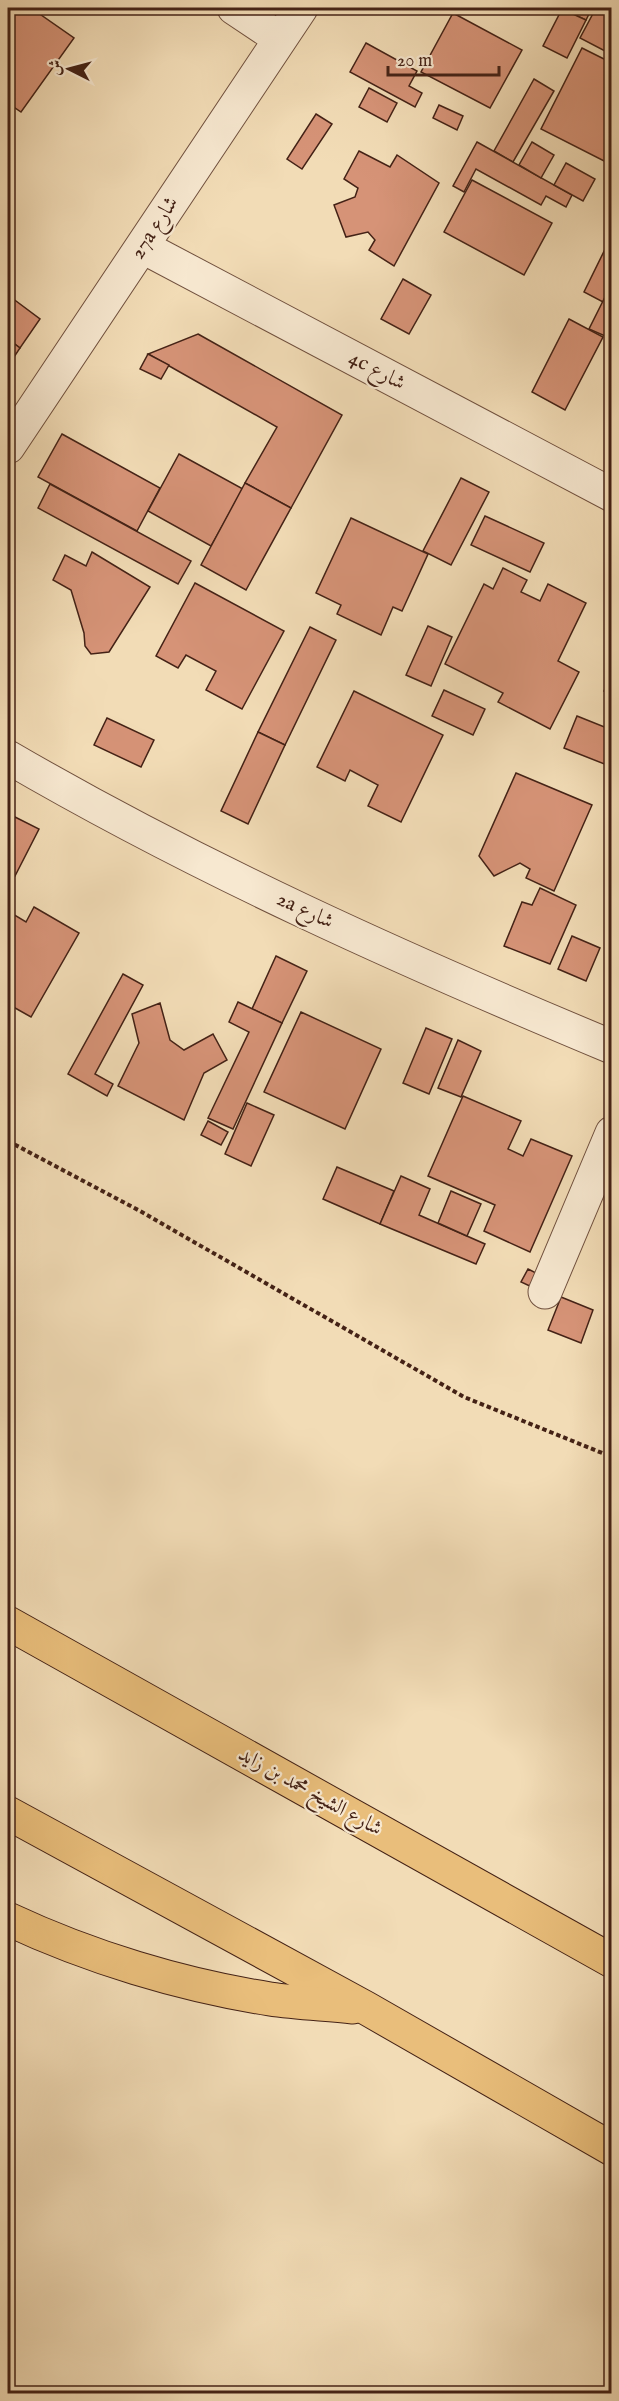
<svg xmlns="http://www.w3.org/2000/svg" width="619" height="2401" font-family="'IM FELL English',Amiri,serif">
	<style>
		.building { fill: #d69377; stroke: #442216; stroke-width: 1.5 }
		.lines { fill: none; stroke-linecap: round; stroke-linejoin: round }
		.minor-casing { stroke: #70503e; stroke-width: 35 }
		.highway-casing { stroke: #442216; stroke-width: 35 }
		.path { stroke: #442216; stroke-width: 4; stroke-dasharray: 4.5 3; stroke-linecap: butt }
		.minor { stroke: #f7e8d0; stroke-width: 33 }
		.highway { stroke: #e9be7b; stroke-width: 33 }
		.labels { text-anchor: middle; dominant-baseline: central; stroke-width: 4.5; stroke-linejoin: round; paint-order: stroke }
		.street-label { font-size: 21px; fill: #442216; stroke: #f7e8d0 }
	</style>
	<rect width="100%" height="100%" fill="#f2dcb6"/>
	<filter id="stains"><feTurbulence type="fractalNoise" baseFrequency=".00333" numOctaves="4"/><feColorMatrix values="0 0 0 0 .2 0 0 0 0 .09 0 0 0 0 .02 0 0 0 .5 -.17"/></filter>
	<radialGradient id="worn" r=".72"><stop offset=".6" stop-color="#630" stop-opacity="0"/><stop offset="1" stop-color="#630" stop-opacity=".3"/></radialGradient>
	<g class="building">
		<path d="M8 8H31L74 38 21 112 8 103Z"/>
		<path d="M560 8H592L586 20Z"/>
		<path d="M596 8H612V39L605 51 580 38Z"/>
		<path d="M562 9 586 20 567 58 543 46Z"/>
		<path d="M453 13 522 50 490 108 421 72Z"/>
		<path d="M366 43 417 71 409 86 422 93 415 107 350 72Z"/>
		<path d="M582 48 612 63 609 88 612 89V165L541 129Z"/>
		<path d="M534 79 554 91 513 162 494 151Z"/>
		<path d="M369 88 397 103 387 122 359 107Z"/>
		<path d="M439 105 463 116 457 130 433 118Z"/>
		<path d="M316 114 332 124 302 169 287 159Z"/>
		<path d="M477 142 572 195 566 207 546 196 541 205 476 169 464 192 453 186Z"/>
		<path d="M532 142 554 155 541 178 519 165Z"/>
		<path d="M359 151 390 167 397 155 439 183 394 266 369 250 375 240 368 232 346 237 334 205 355 197 358 188 344 179Z"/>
		<path d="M566 163 595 179 583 201 554 185Z"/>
		<path d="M472 180 552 223 524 275 444 232Z"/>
		<path d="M612 235V283L603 302 584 292Z"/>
		<path d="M403 279 431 295 409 334 381 319Z"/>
		<path d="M612 283V339L589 329Z"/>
		<path d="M8 295 40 319 20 348 8 339Z"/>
		<path d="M569 319 603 337 565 410 532 392Z"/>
		<path d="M198 334 342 415 291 508 245 483 277 427 148 354Z"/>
		<path d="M8 339 20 348 8 366Z"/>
		<path d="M148 354 169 365 161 379 140 369Z"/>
		<path d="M62 434 160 488 137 531 38 477Z"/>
		<path d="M179 454 243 489 211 546 148 511Z"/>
		<path d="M461 478 489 492 451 565 423 551Z"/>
		<path d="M245 483 291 508 246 590 201 565Z"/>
		<path d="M50 484 191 561 178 584 38 508Z"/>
		<path d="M485 516 544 543 530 572 471 545Z"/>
		<path d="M351 518 428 554 402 611 393 607 381 635 337 614 341 605 316 593Z"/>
		<path d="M92 552 150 587 109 652 91 654 85 646 84 633 71 590 53 580 65 555 86 566Z"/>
		<path d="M503 568 527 580 521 592 540 601 548 584 586 603 558 661 579 672 550 729 498 702 503 693 445 664 484 584 493 589Z"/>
		<path d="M195 583 284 631 242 709 206 690 216 671 186 655 178 668 156 656Z"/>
		<path d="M428 626 452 637 431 686 406 675Z"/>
		<path d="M310 627 336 640 285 745 258 732Z"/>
		<path d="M612 672V694L604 691Z"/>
		<path d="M444 690 485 709 473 735 432 716Z"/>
		<path d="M354 691 443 735 401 822 368 806 378 785 350 770 345 781 317 767Z"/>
		<path d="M577 716 612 730V767L564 748Z"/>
		<path d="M107 718 154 740 141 767 94 745Z"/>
		<path d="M258 732 285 745 248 824 221 811Z"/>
		<path d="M516 773 592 805 554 891 526 878 530 869 520 863 494 876 479 856Z"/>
		<path d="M15 817 39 829 15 876 8 872V831Z"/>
		<path d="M540 888 576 905 550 964 504 946 522 902 532 905Z"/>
		<path d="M34 907 79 933 31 1017 8 1004V911L26 922Z"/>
		<path d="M572 936 600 948 586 981 558 969Z"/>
		<path d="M276 956 307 971 282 1023 252 1009Z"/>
		<path d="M123 974 143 985 95 1074 113 1084 107 1096 68 1074Z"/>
		<path d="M238 1002 282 1023 233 1129 208 1118 249 1032 229 1022Z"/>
		<path d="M160 1003 170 1040 184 1050 213 1034 227 1060 204 1073 184 1120 118 1086 139 1043 132 1014Z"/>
		<path d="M301 1012 381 1049 345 1129 264 1092Z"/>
		<path d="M426 1028 452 1039 429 1094 403 1083Z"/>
		<path d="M458 1040 481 1051 461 1097 438 1088Z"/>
		<path d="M463 1096 521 1121 508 1149 523 1156 531 1139 572 1156 530 1252 484 1231 495 1205 428 1176Z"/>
		<path d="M247 1103 274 1115 251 1166 225 1154Z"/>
		<path d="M208 1121 228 1132 221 1145 201 1135Z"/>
		<path d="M337 1167 394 1191 380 1224 323 1199Z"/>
		<path d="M401 1176 430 1189 419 1215 485 1244 476 1264 380 1224Z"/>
		<path d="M451 1191 481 1204 467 1236 438 1223Z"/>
		<path d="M528 1269 540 1275 534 1288 521 1282Z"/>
		<path d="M561 1297 593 1310 581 1343 548 1330Z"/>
	</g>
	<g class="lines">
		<g class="minor-casing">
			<g id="minor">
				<path d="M234 8 279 38"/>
				<path d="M143 247 612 495"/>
				<path d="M8 447 301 8"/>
				<path d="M8 757C200 869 406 961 612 1047"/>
				<path d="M545 1292 612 1133"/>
			</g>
		</g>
		<g class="highway-casing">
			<g id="highway">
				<path d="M8 1623 612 1961"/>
				<path d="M8 1813 366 2008 612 2149"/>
				<path d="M8 1919C89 1957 181 1985 270 1999 297 2003 325 2004 353 2007"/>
			</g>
		</g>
		<path class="path" d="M8 1141 140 1211 464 1397 612 1457"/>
		<use href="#minor" class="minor"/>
		<use href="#highway" class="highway"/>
	</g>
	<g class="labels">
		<g class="street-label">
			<text transform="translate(155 228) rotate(-57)">27a شارع</text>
			<text transform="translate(377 371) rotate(28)">4c شارع</text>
			<text transform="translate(305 911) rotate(25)">2a شارع</text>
			<text transform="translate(310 1792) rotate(29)">شارع الشيخ محمد بن زايد</text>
		</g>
	</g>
	<rect width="619" height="2401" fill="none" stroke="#f2dcb6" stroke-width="30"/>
	<rect x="9" y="9" width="601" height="2383" fill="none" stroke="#442216" stroke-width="3"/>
	<rect x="15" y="15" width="589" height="2371" fill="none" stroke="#442216" stroke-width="1.5"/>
	<g transform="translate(69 69) rotate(276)" stroke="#f7e8d0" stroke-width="4.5" paint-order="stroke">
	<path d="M0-4.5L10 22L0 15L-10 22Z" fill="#442216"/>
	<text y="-9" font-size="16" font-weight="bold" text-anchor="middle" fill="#442216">ش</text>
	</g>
	<path d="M388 66v9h111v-9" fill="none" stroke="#442216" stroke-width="3"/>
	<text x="397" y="66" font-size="18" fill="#442216" stroke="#f7e8d0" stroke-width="4.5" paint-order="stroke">20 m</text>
	<rect width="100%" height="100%" filter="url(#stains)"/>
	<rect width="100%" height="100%" fill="url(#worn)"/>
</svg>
